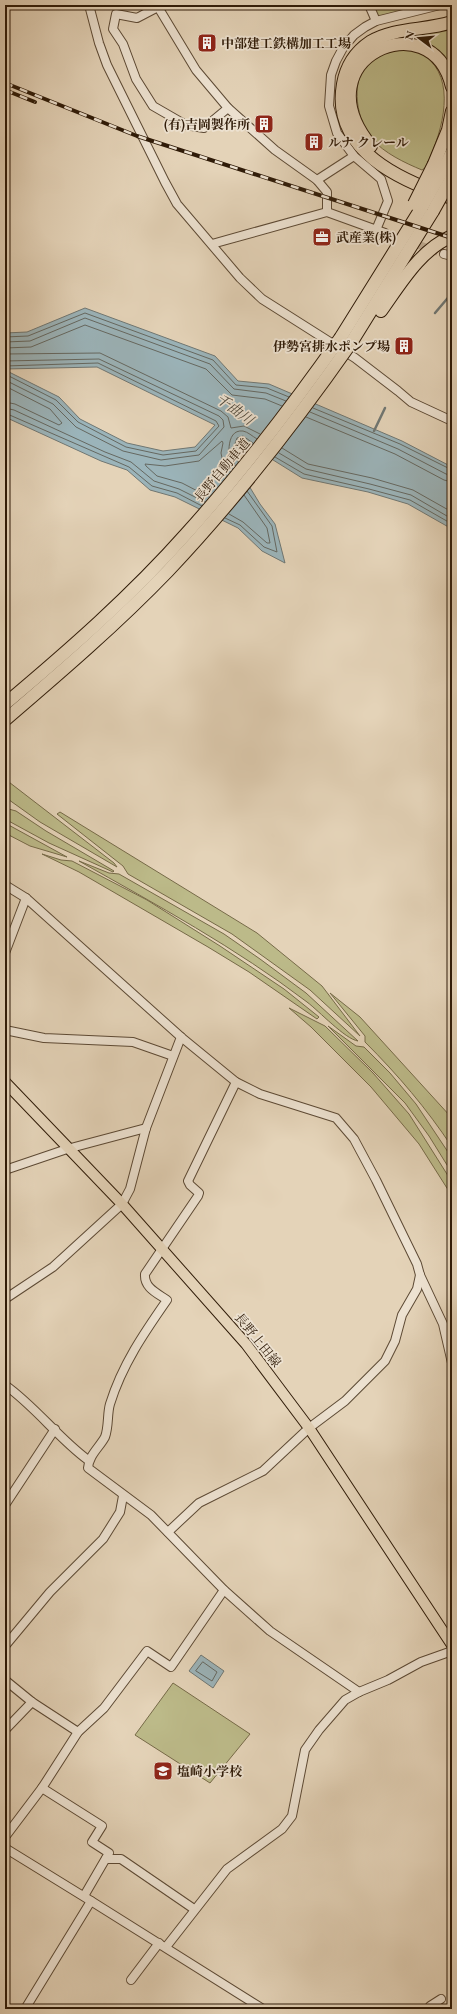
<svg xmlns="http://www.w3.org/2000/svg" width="457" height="2014" font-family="'EB Garamond','Noto Serif JP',serif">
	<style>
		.green { fill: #bcba89; stroke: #766a48 }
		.water { fill: #9bb4ba; stroke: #707773 }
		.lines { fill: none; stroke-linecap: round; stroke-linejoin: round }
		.shore { stroke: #656861; stroke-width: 1 }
		.stream { stroke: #707773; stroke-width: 2.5 }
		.minor-tunnel { stroke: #c0ae95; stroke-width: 8; stroke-dasharray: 8 4; stroke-linecap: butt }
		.minor-casing { stroke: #5c4934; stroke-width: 10 }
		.major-casing { stroke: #2f1b08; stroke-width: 12 }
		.highway-casing { stroke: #2f1b08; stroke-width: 14 }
		.minor { stroke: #ede2d1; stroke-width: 8 }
		.major { stroke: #e4d3b8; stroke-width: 10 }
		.highway { stroke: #e4d3b8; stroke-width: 12 }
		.rail-casing { stroke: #2f1b08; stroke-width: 4 }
		.rail { stroke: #ede2d1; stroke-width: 2.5; stroke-dasharray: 8; stroke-linecap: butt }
		.highway-bridge-casing { stroke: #2f1b08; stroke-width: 14; stroke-linecap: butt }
		.highway-bridge { stroke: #e4d3b8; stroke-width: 12 }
		.labels { text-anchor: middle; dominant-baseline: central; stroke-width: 3.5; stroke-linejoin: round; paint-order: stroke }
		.poi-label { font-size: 13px; font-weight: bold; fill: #2f1b08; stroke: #ede2d1; text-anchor: start }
		.street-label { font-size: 13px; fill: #2f1b08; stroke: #ede2d1 }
		.water-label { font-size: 14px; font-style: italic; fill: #4f493d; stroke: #ede2d1 }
	</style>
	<rect width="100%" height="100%" fill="#e4d3b8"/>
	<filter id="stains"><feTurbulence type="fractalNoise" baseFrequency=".005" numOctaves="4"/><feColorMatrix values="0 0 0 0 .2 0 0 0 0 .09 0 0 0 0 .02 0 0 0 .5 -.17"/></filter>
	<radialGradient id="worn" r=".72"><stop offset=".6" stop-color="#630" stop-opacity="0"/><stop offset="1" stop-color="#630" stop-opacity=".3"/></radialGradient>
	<g class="green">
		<path d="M373 5H407L408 10 380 16 377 15Z"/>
		<path d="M452 27V72C444 51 427 43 407 36Z"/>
		<path d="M387 50C396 50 410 47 418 50 422 51 427 57 430 60 457 87 440 138 425 168L422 170C405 163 384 153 372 139 357 122 350 82 367 64 372 59 381 55 387 50Z"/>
		<path d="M5 779 114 863 117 867 40 822 5 797Z"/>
		<path d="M5 808 16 811 46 831 114 871 113 872 49 843 5 819Z"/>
		<path d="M60 812 257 933 322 986 360 1036 310 990 232 934 128 874 123 866 57 814Z"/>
		<path d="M5 823 67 857 30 846 5 833Z"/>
		<path d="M42 854 61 860 72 861 147 900 220 946 284 989 319 1017 317 1019 249 972 208 947 79 872Z"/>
		<path d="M79 861 109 873 119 874 224 934 260 959 306 993 358 1041C345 1039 319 1011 307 1002 236 948 157 905 79 861Z"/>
		<path d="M330 993 360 1017 451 1117 452 1147C427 1109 398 1075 365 1042V1036Z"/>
		<path d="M289 1008 325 1026 373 1073 409 1114 452 1182V1196L419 1144 371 1087 311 1027Z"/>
		<path d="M328 1026 356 1046 364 1047 390 1073 416 1104 452 1158V1173L429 1136 405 1103Z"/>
		<path d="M173 1683 250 1734 210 1783 135 1735Z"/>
	</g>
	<g class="water">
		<path d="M85 308 215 356 238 381 269 384 402 441 452 467V529L408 504 368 492 302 478 241 440 236 452 240 471 260 504 275 524 285 563 262 551 238 528 175 497 150 490 127 470 101 461 5 417V370L59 397 80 419 127 443 163 451 195 447 215 425 97 367 5 369V333L27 332Z"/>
		<path d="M201 1655 224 1671 213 1688 189 1671Z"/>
	</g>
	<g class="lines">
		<g class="shore">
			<path d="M5 337 28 336 85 313 213 360 236 385 267 388 289 397"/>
			<path d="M5 342 30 341 85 318 210 364 234 389 266 393 286 401"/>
			<path d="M5 348 31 347 85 325 206 369 232 395 265 399 282 406"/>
			<path d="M5 354 100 353 221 411 228 417 231 428 244 426 260 434"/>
			<path d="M5 361 99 359 219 416 223 420 224 427 199 455 161 460 123 451 76 427 53 404 5 380"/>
			<path d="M5 366 98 363 216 421 219 426 196 451 163 455 126 447 78 422 56 400 5 374"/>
			<path d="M5 386 50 409 62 423 59 425 15 404 5 402"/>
			<path d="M5 408 14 410 105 452 131 462 154 481 179 489 205 502"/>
			<path d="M313 408 400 444 452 470"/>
			<path d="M310 412 398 449 446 474 452 476"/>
			<path d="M5 413 129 467 152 486 177 493 202 506"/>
			<path d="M306 417 395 454 444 480 452 482"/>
			<path d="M282 448 308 464 372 478 413 490 452 512"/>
			<path d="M279 453 306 469 370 484 411 495 452 519"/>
			<path d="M275 457 304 474 369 489 410 500 452 524"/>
			<path d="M235 466 232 452 237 438 243 436 253 443"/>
			<path d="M231 471C229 461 224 429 243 431 248 432 252 436 257 439"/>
			<path d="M209 497 182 483 157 476 146 466 145 464 165 466 199 461 222 441 223 443 221 453 226 477"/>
			<path d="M229 514 243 522 267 543H270L267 528 244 495"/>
			<path d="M225 518 240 525 264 547 277 552 272 526 247 491"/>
			<path d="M203 1662 217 1672 212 1681 196 1671Z"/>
		</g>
		<g class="stream">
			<path d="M435 313 452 293"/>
			<path d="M374 431 385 408"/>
		</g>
		<path class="minor-tunnel" d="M385 233 444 254"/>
		<g class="minor-casing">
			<g id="minor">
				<path d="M89 5 99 43 107 65 165 182 177 204 240 278 262 299 355 358 398 391 411 402 452 421"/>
				<path d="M161 5 158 7 196 70 228 108 275 150 317 180 327 192V212"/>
				<path d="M369 5 376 21"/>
				<path d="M158 7 137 18 116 14 113 29 123 44 136 79 153 106 186 125 204 128 228 108"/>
				<path d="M317 180 354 156"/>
				<path d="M376 230 388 201 381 179 354 156 337 133 329 106 331 75 336 61 343 48 354 35 365 27 376 21 440 5"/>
				<path d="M212 244 327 212 385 233"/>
				<path d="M444 254 452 256"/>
				<path d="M5 885 26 898 181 1037 236 1082 260 1094 336 1118 354 1139 376 1180 417 1264 420 1275 443 1324 452 1363"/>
				<path d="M5 953 26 898"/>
				<path d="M5 1030 44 1038 133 1042 173 1056"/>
				<path d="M236 1082 188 1181 190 1185 199 1193 198 1196 145 1274C144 1288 157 1293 167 1300 144 1333 122 1365 110 1404 107 1414 109 1426 105 1437 99 1448 89 1455 88 1468L151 1515 224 1590 270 1631 359 1692"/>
				<path d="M5 1170 67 1149 146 1128"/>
				<path d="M5 1299 53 1267 122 1204 130 1189 146 1128 181 1037"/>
				<path d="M5 1385C36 1407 58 1438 88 1460"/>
				<path d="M5 1505 55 1429"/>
				<path d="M168 1532 199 1503 263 1471 309 1428 345 1401 385 1361 395 1341 402 1315 417 1289 420 1275"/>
				<path d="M5 1646 50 1592 103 1539 120 1512 123 1496"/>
				<path d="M5 1680 32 1702 78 1732"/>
				<path d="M5 1730 32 1702"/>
				<path d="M42 1788 102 1826 92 1842 109 1853 84 1896"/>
				<path d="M5 1837 42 1788 78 1732 104 1708 147 1651 171 1667 224 1590"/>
				<path d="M5 1848 91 1901 25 2009"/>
				<path d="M106 1859H121L194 1909"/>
				<path d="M91 1901 263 2009"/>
				<path d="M166 1947 227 1869 282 1829 292 1816 305 1750 319 1730 345 1700 359 1692 388 1680 421 1662 452 1651"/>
				<path d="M131 1980 159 1943"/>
				<path d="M428 2009 430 2006 441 1999"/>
			</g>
		</g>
		<g class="major-casing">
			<path id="major" d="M5 1082 122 1204 246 1344 309 1428 452 1645"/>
		</g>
		<g class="highway-casing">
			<g id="highway">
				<path d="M452 22C425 31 395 27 370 42 355 52 346 67 343 84 331 151 402 181 452 198"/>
				<path d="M371 146C299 58 432 0 452 87"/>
				<path d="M434 164 448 130 452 111"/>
				<path d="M444 168 452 152"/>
				<path d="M381 311C401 283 420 250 452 236"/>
				<path d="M341 337 422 207"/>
				<path d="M351 343 433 211"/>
			</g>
		</g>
		<use href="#minor" class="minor"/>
		<use href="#major" class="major"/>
		<use href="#highway" class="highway"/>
		<g class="rail-casing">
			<g id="rail">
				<path d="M5 83 137 136 452 238"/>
				<path d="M5 90 35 102"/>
			</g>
		</g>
		<use href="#rail" class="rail"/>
		<g class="highway-bridge-casing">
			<g id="highway-bridge">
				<path d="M414 204 434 164"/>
				<path d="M422 207 444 168"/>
				<path d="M433 211 452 177"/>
				<path d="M5 704C68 651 131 596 186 534 242 472 293 405 341 337"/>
				<path d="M5 720C61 672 117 624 168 571 235 500 295 423 351 343"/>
			</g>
		</g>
		<use href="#highway-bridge" class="highway-bridge"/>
	</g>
	<defs>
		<g id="building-square" transform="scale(1)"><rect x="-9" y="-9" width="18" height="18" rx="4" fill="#8f2418" stroke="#ede2d1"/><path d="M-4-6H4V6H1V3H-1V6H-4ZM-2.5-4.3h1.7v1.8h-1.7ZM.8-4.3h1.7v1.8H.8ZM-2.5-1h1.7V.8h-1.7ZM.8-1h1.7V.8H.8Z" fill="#fff"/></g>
		<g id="office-square" transform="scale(1)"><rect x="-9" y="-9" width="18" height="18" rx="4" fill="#8f2418" stroke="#ede2d1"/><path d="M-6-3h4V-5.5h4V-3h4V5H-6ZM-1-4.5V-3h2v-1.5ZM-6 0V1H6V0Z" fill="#fff"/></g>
		<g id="school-square" transform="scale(1)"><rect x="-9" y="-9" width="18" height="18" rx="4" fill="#8f2418" stroke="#ede2d1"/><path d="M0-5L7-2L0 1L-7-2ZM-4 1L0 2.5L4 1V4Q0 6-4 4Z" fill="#fff"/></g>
	</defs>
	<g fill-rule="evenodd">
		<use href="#building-square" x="207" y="43"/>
		<use href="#building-square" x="264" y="124"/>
		<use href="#building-square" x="314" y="142"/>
		<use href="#office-square" x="322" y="237"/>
		<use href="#building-square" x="404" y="346"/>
		<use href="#school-square" x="163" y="1771"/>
	</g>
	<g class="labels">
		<g class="poi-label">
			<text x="221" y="43">中部建工鉄構加工工場</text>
			<text x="250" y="124" text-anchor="end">(有)吉岡製作所</text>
			<text x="328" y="142">ルナ クレール</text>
			<text x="336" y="237">武産業(株)</text>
			<text x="390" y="346" text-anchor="end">伊勢宮排水ポンプ場</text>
			<text x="177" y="1771">塩崎小学校</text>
		</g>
		<g class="street-label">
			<text transform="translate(222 470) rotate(-50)">長野自動車道</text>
			<text transform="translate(258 1340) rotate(51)">長野上田線</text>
		</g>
		<g class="water-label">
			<text transform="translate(235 409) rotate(36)">千曲川</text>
		</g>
	</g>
	<rect width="457" height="2014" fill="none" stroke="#e4d3b8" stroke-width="20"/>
	<rect x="6" y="6" width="445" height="2002" fill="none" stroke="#2f1b08" stroke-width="2"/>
	<rect x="10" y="10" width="437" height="1994" fill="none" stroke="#2f1b08"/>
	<g transform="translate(419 38) rotate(286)" stroke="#ede2d1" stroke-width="3" paint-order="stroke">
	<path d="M0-3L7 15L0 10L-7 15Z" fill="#2f1b08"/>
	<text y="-6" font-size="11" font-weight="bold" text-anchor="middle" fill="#2f1b08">N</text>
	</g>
	<rect width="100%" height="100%" filter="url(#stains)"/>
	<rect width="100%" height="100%" fill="url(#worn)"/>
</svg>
